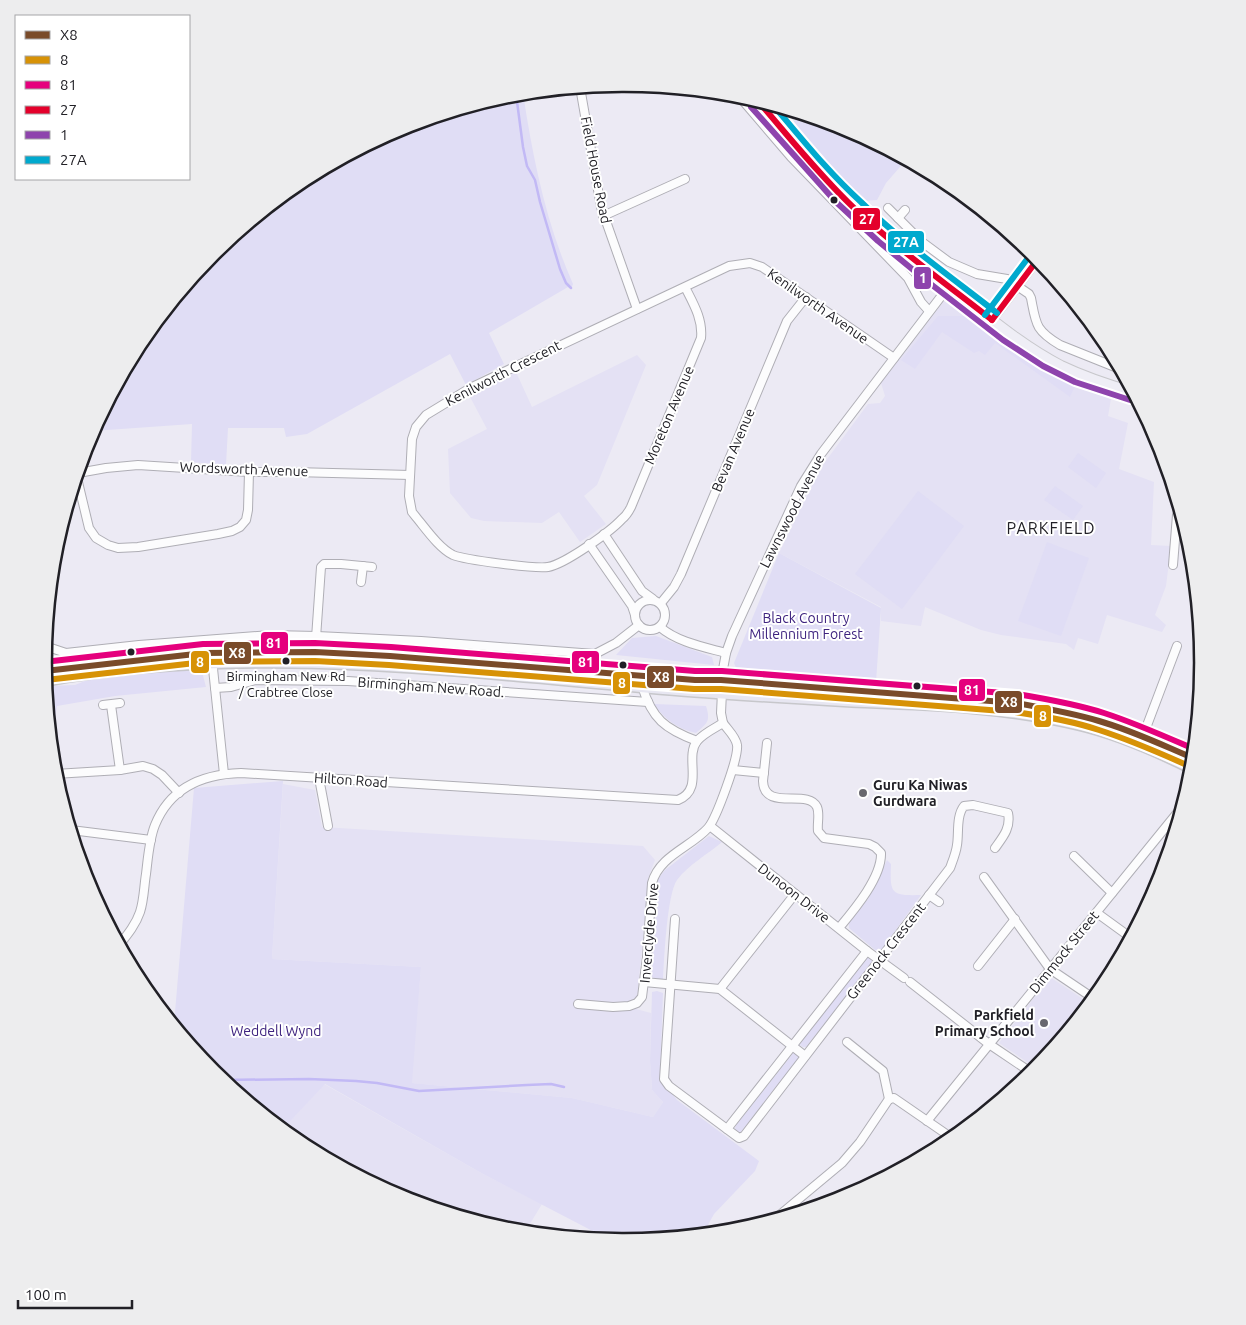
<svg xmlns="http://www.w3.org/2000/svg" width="1246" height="1325" font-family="Ubuntu,sans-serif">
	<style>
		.built { fill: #e4e1f4 }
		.green { fill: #e0ddf5 }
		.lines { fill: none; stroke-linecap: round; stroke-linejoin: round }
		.stream { stroke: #c2b9f5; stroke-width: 2.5 }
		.minor-casing { stroke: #afaeb5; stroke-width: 10 }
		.major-casing { stroke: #c7c7cb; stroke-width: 12 }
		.highway-casing { stroke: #c7c7cb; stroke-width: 14 }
		.minor { stroke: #fcfcfd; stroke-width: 8 }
		.major { stroke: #efeef6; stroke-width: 10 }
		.highway { stroke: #e7e6f1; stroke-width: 11 }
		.bus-1-casing { stroke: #fff; stroke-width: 10 }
		.bus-2-casing { stroke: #fff; stroke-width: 10 }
		.bus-3-casing { stroke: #fff; stroke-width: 10 }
		.bus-4-casing { stroke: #fff; stroke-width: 10 }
		.bus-5-casing { stroke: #fff; stroke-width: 10 }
		.bus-6-casing { stroke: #fff; stroke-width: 10 }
		.bus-1 { stroke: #7a4b2a; stroke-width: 6 }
		.bus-2 { stroke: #d79206; stroke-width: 6 }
		.bus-3 { stroke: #e5007d; stroke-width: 6 }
		.bus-4 { stroke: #e4002b; stroke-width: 6 }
		.bus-5 { stroke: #8e44ad; stroke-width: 6 }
		.bus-6 { stroke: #00a9ce; stroke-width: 6 }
		.bus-dot { fill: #212026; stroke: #fff; stroke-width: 2 }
		.poi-dot { fill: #68676e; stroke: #fff; stroke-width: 2 }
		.labels { text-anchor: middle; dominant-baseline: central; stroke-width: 4; stroke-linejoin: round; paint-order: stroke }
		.bus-label { font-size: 13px; fill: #212026; stroke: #fff }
		.street-label { font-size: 14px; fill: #212026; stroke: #fff }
		.park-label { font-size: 14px; fill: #3e237f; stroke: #fff }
		.poi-label { font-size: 14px; font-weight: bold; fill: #212026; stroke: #fff; text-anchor: start }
		.quarter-label { font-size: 16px; letter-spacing: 1px; fill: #212026; stroke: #fff }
		.rim { fill: none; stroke: #212026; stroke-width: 2.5 }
		.line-badge { stroke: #fff; stroke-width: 2 }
		.badge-label { font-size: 14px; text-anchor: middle; font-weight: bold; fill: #fff }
	</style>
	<rect width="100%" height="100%" fill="#eceaf4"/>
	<g class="built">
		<path d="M948 296 1042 365 1083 389 1111 399 1108 416 1128 423 1119 469 1154 482 1151 545 1171 546 1166 586 1155 615 1166 625 1162 632 1107 615 1098 644 1078 638 1074 650 1066 644 1001 635 981 630 925 607 921 626 881 621V607L779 553 812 486 825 462 868 404 880 403 885 396 881 383Z"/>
		<path d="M637 355 646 365 597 485 584 496 606 524 580 542 559 512 542 523 484 521 471 518 450 493 448 449 487 429 469 395 516 372 532 407Z"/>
		<path d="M283 784 315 790 322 827 643 846 655 860 649 876 636 1009 651 1013 650 1061 652 1090 663 1102 653 1117 572 1098 411 1083 421 967 272 959Z"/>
		<path d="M1050 977 1089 1003 1036 1068 999 1043Z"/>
		<path d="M324 1084 483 1174 542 1204 525 1232 510 1231 401 1198 301 1144 283 1129Z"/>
	</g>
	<g class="green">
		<path d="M523 93C533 159 546 223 573 284L571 289 568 287 489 333 504 364 466 385 450 354 307 434 286 437 284 428H228L226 465 191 462 192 424 93 431 142 340 214 253 301 181 402 127 510 94Z"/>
		<path d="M802 114 845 127 906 160 886 183 877 200 862 201C838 176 811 152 791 124Z"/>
		<path d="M938 316H970L1033 363 1075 386 1070 397 995 343 985 355 979 351 974 353 942 332 915 369 901 360Z"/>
		<path d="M1078 453 1106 473 1096 488 1068 467Z"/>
		<path d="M1055 486 1083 506 1073 520 1044 500Z"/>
		<path d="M918 491 964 526 902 609 855 574Z"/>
		<path d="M1047 542 1089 558 1061 636 1018 621Z"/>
		<path d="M779 553 881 608 876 682 742 673 737 670 734 663Z"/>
		<path d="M656 636 712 657 714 665 616 655 632 638Z"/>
		<path d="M201 668 206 687 115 696 57 706 55 717 49 718 46 686 75 685 90 679 140 673Z"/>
		<path d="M654 704 706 706C711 722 707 723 696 733 678 729 664 719 654 704Z"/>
		<path d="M283 781 272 959 421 967 412 1083 572 1098 653 1117 663 1102 652 1090 650 1061 652 992 657 991 663 993 660 1079 677 1100 759 1161 755 1171 714 1214 703 1234 623 1242 608 1240V1239L483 1174 325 1084 283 1129 213 1072 174 1024 194 788Z"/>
		<path d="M709 836 722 842C708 854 688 865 677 880 667 894 664 960 663 980L656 979 652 977 658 879 665 870Z"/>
		<path d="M887 860 891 864C890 893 890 896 921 895L882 949 875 950 849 928V922L868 899Z"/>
		<path d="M867 957 871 958 873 962 806 1047H803L800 1045 802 1041Z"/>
		<path d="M795 1051 800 1056 740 1133H736L735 1129 736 1125Z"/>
	</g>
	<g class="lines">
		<g class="stream">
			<path d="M516 94 523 147 527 166 535 180 540 202 560 269 566 283 571 288"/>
			<path d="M224 1080 309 1079 356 1081 377 1083 419 1091 527 1085 551 1084 564 1087"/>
		</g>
		<g class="minor-casing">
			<g id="minor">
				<path d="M580 87 601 207 637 309"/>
				<path d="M738 95 791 157 908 278 921 302 929 311"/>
				<path d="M888 208 922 242 949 262 977 274 1007 279 1029 294 1031 298C1036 324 1035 330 1060 345L1120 369"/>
				<path d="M603 216 685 179"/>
				<path d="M898 218 905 210"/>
				<path d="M685 287C693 303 703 319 701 338L631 507C629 511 626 516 622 519 610 532 565 564 548 567 536 569 465 560 453 555 439 548 426 529 416 517L412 512 409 496 412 439 416 427 426 415 472 387 729 266 750 263 762 267 894 358"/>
				<path d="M992 320 1038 259"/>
				<path d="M78 473 106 468 138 465 249 472H294L410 475"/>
				<path d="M77 478 89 528 96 538 108 545 118 548 138 547 218 534 232 531 240 527 246 520 248 510 249 472"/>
				<path d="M604 534 642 591 653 599"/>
				<path d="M589 544 632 606 635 615"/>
				<path d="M1173 565 1177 515 1180 512"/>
				<path d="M361 582 363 566"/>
				<circle cx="650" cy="615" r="15"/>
				<path d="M661 603 674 587 681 574 787 321 806 297"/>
				<path d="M660 627C677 642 704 647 726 653"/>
				<path d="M45 646 66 653 139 645 271 635 317 636 421 641 595 654 616 643 639 625"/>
				<path d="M315 652 321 567 324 564H341L372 567"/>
				<path d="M212 659 224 774"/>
				<path d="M721 680 726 653 732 636 801 486 821 454 949 286"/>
				<path d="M642 686C652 719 665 729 697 741"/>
				<path d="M215 688 231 687 255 680 348 681 648 702"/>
				<path d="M103 705 120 703"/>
				<path d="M111 705 120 770"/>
				<path d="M1143 736 1177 646"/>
				<path d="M767 743 763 781C764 812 808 788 817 807 820 814 817 823 818 831L824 838 869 844 875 847 881 853C882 877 854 910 839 928"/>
				<path d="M733 770 764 773"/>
				<path d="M55 774 120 770 143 766 153 769 162 775 179 793"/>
				<path d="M319 778 328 826"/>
				<path d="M710 826 867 951 904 978"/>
				<path d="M71 830 151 840"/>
				<path d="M1074 856 1112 893"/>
				<path d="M984 877 1050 969 1093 998"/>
				<path d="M929 895 939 902"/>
				<path d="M1097 913 1130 937"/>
				<path d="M675 919 664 1079 669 1086 739 1138 744 1136 950 868C953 860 956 853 957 845 959 833 956 816 964 806L973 805 1008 813C1011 828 1003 837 995 848"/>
				<path d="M128 958 120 944C128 934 136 924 140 912 144 900 144 886 146 874 148 858 149 840 155 825 170 788 203 774 241 773L678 800C705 789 684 758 697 741 704 733 715 728 723 723L721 713 722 692"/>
				<path d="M978 966 1015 919"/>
				<path d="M644 982 720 989 805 1056"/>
				<path d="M910 982 989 1044 1032 1073"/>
				<path d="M720 989 795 894"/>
				<path d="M578 1004 613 1007 629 1006 637 1003 642 997 647 957 652 883C659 856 691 847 708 828 716 819 739 757 737 745 736 737 728 730 723 723"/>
				<path d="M847 1042 883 1071 889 1099"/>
				<path d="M889 1099 894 1098 952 1138"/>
				<path d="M927 1121 1182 807"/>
				<path d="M727 1129 867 951"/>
				<path d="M776 1218 842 1163 860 1142 889 1099"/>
			</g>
		</g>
		<g class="major-casing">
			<path id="major" d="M758 101C786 132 812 165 841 195 877 232 918 263 959 294 992 320 1024 347 1061 366 1084 377 1108 385 1132 392"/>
		</g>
		<g class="highway-casing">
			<g id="highway">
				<path d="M45 671 149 658 204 653 315 652 390 656 643 675 695 680H721L1016 703 1058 710 1101 721 1152 740 1193 758"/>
				<path d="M46 680C262 641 479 674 695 691 748 695 800 698 852 701 928 704 1004 706 1078 724 1117 733 1156 750 1192 768"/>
			</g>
		</g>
		<use href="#minor" class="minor"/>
		<use href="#major" class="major"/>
		<use href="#highway" class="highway"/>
		<g class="bus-1-casing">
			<path id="bus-1" d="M45 671 204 653 315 652 390 656 695 680H721L1016 703C1044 708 1072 713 1099 721 1131 730 1162 745 1193 758"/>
		</g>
		<g class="bus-2-casing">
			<path id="bus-2" d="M46 680 204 662 315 661 389 665 694 689H721L1015 712C1043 716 1072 721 1099 730 1130 740 1160 753 1189 766"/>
		</g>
		<g class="bus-3-casing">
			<path id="bus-3" d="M44 662 203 644 315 643 391 647 695 671H722L1017 694C1047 699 1076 704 1104 713 1135 723 1164 736 1194 749"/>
		</g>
		<g class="bus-4-casing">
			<g id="bus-4">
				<path d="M758 101C790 138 820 176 855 209 898 249 946 284 992 320"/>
				<path d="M992 320 1038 259"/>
			</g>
		</g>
		<g class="bus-5-casing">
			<path id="bus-5" d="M751 107 835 201 878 241 923 278 1003 340 1043 366 1075 382 1130 400"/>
		</g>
		<g class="bus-6-casing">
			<g id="bus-6">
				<path d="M774 106C802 139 829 173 861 202 903 243 951 277 997 313"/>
				<path d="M985 315 1031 254"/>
			</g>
		</g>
		<use href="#bus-1" class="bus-1"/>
		<use href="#bus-2" class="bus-2"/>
		<use href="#bus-3" class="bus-3"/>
		<use href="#bus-4" class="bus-4"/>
		<use href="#bus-5" class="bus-5"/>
		<use href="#bus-6" class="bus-6"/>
	</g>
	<g class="bus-dot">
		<circle cx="834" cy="200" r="4.5"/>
		<circle cx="131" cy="652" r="4.5"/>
		<circle cx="286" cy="661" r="4.5"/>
		<circle cx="623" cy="665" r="4.5"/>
		<circle cx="917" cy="686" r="4.5"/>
	</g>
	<g class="poi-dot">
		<circle cx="863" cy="793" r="5"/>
		<circle cx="1044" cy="1023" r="5"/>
	</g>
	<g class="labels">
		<g class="bus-label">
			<text x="286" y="676">Birmingham New Rd<tspan x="286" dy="16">/ Crabtree Close</tspan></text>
		</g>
		<g class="street-label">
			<text transform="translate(596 170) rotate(79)">Field House Road</text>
			<text transform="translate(818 306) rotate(35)">Kenilworth Avenue</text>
			<text transform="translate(503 373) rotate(-27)">Kenilworth Crescent</text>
			<text transform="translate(669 415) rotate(-67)">Moreton Avenue</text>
			<text transform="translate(733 450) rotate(-67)">Bevan Avenue</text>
			<text transform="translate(244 469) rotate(2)">Wordsworth Avenue</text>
			<text transform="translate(792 511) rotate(-63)">Lawnswood Avenue</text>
			<text transform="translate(431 687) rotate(4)">Birmingham New Road.</text>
			<text transform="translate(351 780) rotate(4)">Hilton Road</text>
			<text transform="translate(794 893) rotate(38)">Dunoon Drive</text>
			<text transform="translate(649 933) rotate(-85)">Inverclyde Drive</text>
			<text transform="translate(886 951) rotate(-52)">Greenock Crescent</text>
			<text transform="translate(1064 952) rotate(-51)">Dimmock Street</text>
		</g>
		<g class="park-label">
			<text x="806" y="618">Black Country<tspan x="806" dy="16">Millennium Forest</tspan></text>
			<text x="276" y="1031">Weddell Wynd</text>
		</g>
		<g class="poi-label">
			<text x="873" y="785">Guru Ka Niwas<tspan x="873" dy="16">Gurdwara</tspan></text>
			<text x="1034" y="1015" text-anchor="end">Parkfield<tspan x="1034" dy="16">Primary School</tspan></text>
		</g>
		<g class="quarter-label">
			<text x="1051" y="528">PARKFIELD</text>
		</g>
	</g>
	<path d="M0 0H1246V1325H0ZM622 92H624A570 570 0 0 1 1194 662V663A570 570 0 0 1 624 1233H622A570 570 0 0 1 52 663V662A570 570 0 0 1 622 92Z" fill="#ededee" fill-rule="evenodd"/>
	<path class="rim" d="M622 92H624A570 570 0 0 1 1194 662V663A570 570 0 0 1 624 1233H622A570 570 0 0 1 52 663V662A570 570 0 0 1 622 92Z"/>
	<g class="line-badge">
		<rect x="852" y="207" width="29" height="24" rx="5" fill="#e4002b"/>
		<rect x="887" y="230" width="38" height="24" rx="5" fill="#00a9ce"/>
		<rect x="913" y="266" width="19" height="24" rx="5" fill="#8e44ad"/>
		<rect x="260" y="631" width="29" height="24" rx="5" fill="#e5007d"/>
		<rect x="223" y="641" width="29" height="24" rx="5" fill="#7a4b2a"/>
		<rect x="571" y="650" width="29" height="24" rx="5" fill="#e5007d"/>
		<rect x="190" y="650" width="20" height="24" rx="5" fill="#d79206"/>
		<rect x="646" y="665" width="29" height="24" rx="5" fill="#7a4b2a"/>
		<rect x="612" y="671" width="19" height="24" rx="5" fill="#d79206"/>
		<rect x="958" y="678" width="28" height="24" rx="5" fill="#e5007d"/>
		<rect x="994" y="690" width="29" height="24" rx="5" fill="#7a4b2a"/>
		<rect x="1033" y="704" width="19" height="24" rx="5" fill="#d79206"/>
	</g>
	<g class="badge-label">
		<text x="867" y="224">27</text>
		<text x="906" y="247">27A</text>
		<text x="923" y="283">1</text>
		<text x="274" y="648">81</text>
		<text x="237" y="658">X8</text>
		<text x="586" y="667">81</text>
		<text x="200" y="667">8</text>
		<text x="661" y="682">X8</text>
		<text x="622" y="688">8</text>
		<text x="972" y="695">81</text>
		<text x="1009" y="707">X8</text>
		<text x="1043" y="721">8</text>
	</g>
	<rect x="15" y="15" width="175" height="165" fill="#ffffff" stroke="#a6a6a8"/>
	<rect x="25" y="31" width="25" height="8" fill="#7a4b2a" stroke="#a6a6a8"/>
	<text x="60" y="40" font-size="15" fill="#212026">X8</text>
	<rect x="25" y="56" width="25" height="8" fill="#d79206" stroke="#a6a6a8"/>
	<text x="60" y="65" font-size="15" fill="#212026">8</text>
	<rect x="25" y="81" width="25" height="8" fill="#e5007d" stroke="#a6a6a8"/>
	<text x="60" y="90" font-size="15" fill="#212026">81</text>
	<rect x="25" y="106" width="25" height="8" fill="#e4002b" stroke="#a6a6a8"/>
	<text x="60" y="115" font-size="15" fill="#212026">27</text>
	<rect x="25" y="131" width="25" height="8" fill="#8e44ad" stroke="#a6a6a8"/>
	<text x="60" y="140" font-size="15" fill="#212026">1</text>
	<rect x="25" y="156" width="25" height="8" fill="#00a9ce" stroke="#a6a6a8"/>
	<text x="60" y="165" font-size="15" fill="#212026">27A</text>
	<path d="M18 1300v8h114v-8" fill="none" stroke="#212026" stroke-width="2.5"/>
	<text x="25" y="1300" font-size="15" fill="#212026" stroke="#ffffff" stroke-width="4" paint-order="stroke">100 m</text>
</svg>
